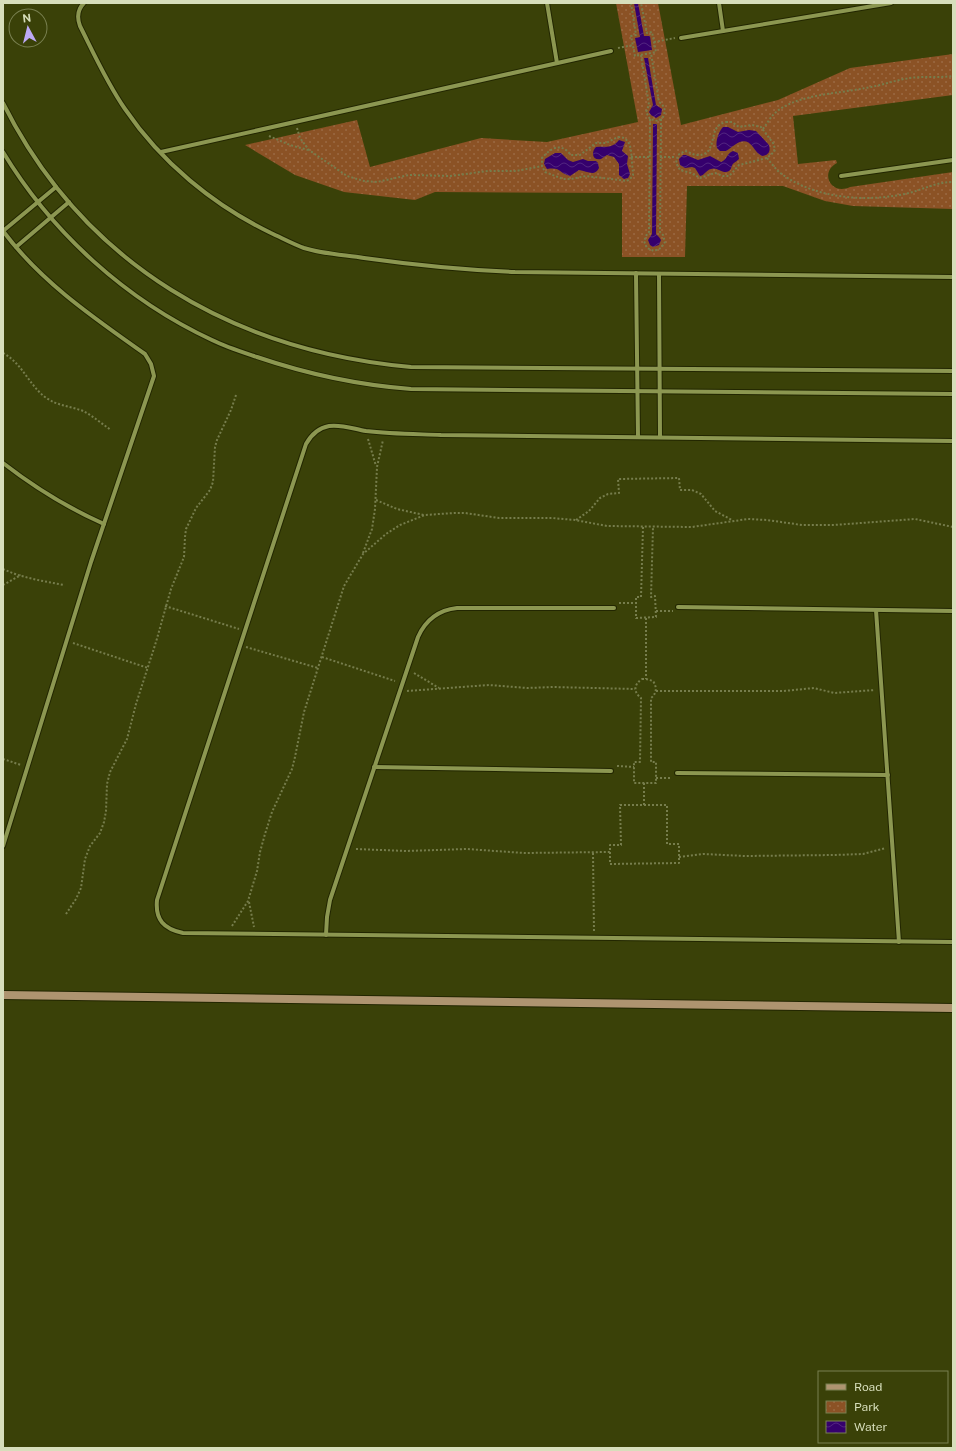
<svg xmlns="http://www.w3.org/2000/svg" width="956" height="1451" font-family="'Public Sans',sans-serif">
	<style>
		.park { fill: url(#park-dots) }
		.water { fill: url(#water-waves) }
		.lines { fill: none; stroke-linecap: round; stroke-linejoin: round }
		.street-casing { stroke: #222601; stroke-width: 6 }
		.secondary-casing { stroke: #222601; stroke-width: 10 }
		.path { stroke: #767d4c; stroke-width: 2; stroke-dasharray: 2 2; stroke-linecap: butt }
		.street { stroke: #8c9751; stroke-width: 4 }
		.secondary { stroke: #ae9470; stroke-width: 8 }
	</style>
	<defs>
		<pattern id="park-dots" width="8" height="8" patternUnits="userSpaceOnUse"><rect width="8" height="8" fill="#8b5225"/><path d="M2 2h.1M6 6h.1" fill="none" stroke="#9b6a43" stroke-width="1.8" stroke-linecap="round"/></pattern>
		<pattern id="water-waves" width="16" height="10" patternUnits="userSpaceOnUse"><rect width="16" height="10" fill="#35006d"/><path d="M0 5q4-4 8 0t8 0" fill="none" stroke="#522580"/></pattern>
	</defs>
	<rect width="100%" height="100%" fill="#3a4108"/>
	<path class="park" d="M616 3H658L681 125 778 100 850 68 953 54V95L793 116 798 164 836 160 837 163C819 172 831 196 850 187L953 172V209L853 206 825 201 783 186H687L685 257H622V193L435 192 415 200 344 192 295 175 245 145 357 120 370 167 481 138 547 142 638 122Z"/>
	<g class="water">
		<path d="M634 3H638L644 36H650L652 50 638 52 635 38 640 37Z"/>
		<path d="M644 58H648L656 105 662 109 661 115 656 118 651 115 649 112 653 105Z"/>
		<path d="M653 124H657L656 234 659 237 661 240 659 245 653 247 650 245 648 240 652 234Z"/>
		<path d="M723 127H728L738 132 749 130 756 131 769 145C771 152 768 155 762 156 757 153 756 151 753 147 744 134 734 146 726 151H720L717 148C715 142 719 131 723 127Z"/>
		<path d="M619 140 625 142 622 151 628 156 627 164 630 174 628 178 624 179 619 175V164L614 157 607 155C605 156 603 158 601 159 592 161 591 152 596 147 605 146 612 149 619 140Z"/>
		<path d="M733 151 738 153 739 159C737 161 735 162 734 163 731 165 732 169 729 171 723 175 717 166 711 169 706 170 705 175 700 176L695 168 692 167 685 168 680 165 679 159 683 155H686L698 160 710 156 721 162C727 160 727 153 733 151Z"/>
		<path d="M555 153H561L568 160 573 162 583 159 588 161H596L598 163 599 168C595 177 587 171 579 170L570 176C558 173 562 167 547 169L544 164 545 159Z"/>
	</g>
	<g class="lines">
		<g class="street-casing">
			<g id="street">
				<path d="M84 3C77 10 77 18 80 26 94 54 107 83 125 109 161 162 213 205 271 233 282 238 293 244 304 248 323 254 345 255 364 258 414 265 465 270 515 272L953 277"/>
				<path d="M547 3 557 63"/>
				<path d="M719 3 723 31"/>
				<path d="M681 38 891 3"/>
				<path d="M3 103C84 265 234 351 411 367L953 371"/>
				<path d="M3 152C52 233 126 300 212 340 226 347 242 352 257 357 307 374 358 385 411 389L953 394"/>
				<path d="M161 152 611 51"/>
				<path d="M841 176 953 160"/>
				<path d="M3 231C41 282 94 318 145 354L151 364 154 376 91 562 3 846"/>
				<path d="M3 231 56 187"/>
				<path d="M16 247 69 202"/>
				<path d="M636 273 638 437"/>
				<path d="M659 274 660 437"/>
				<path d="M953 441 441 435C416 434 391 434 366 431 354 429 341 424 329 426 318 428 311 435 306 444L157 900C155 920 164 929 183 933L953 942"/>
				<path d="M3 463C34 487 68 508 104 524"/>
				<path d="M678 607 953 611"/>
				<path d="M876 610 899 942"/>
				<path d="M374 767 611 771"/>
				<path d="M677 773 888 775"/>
				<path d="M326 935 327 917 330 900 418 637C426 619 439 610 457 608H614"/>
			</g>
		</g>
		<g class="secondary-casing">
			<path id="secondary" d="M3 995 953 1008"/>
		</g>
		<g class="path">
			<path d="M631 3 636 35 631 36 635 56 656 52 652 32 647 33 641 3"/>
			<path d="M654 42 675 38"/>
			<path d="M618 48 633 45"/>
			<path d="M641 55 649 105 646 112 650 119 658 121 663 117C666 111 665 106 659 102L651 53"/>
			<path d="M650 119 649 232 647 234 644 241 647 248 654 251 661 248 665 242 663 235 660 232 661 119"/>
			<path d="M726 122H732L739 127 752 125 761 127 773 143 775 149 774 152 767 158 739 165 732 173 729 176H723L715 173 700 178 691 173 680 170 676 163 678 155 685 151C689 152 693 155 697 155 714 156 711 138 716 129 718 125 722 123 726 122Z"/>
			<path d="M297 128 300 138 309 150 347 176 364 181 377 182 409 175 450 176 488 171H516L542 166"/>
			<path d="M763 129C766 125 769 120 772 116 792 94 838 94 865 88 880 86 895 80 910 78 924 76 939 78 953 76"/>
			<path d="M269 136 290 145 308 150"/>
			<path d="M618 137C632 137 631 152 632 162 632 166 633 170 633 175L632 177 627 181 586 176 571 179H563L545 172 542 166V158C547 152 556 144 564 149 567 150 569 153 571 155H580L596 143H606Z"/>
			<path d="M631 157H650"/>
			<path d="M660 157H676"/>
			<path d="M767 158C771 163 775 168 779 172 814 199 867 203 909 193 924 189 937 182 953 182"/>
			<path d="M3 353C22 363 29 385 45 397 57 406 70 406 83 411 93 416 102 424 111 430"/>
			<path d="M368 439 376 466"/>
			<path d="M376 500 397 509 424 515"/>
			<path d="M576 520 589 511 600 498 608 494 619 493 618 479 679 478 680 490H692L701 494 715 511 732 520"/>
			<path d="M643 527 641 597H636V618L656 617 655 596 651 597 653 527"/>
			<path d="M363 553 372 529 375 509 377 467 383 440"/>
			<path d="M3 569C22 578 43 581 64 585"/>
			<path d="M3 585 21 575"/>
			<path d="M619 603H636"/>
			<path d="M165 606 239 629"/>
			<path d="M656 611H673"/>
			<path d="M646 618V679"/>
			<path d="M73 643 148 668"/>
			<path d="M246 647 318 668"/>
			<path d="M322 657 395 681"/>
			<path d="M414 673 439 688"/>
			<path d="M642 679H646L653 681C657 687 657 693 651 698V762H656V783H634V762H640L641 698C633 692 634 684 642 679Z"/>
			<path d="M407 691 489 685 527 688 553 687 635 689"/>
			<path d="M656 691H784L814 688 834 693 875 690"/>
			<path d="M3 759 21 765"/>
			<path d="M617 766 634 767"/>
			<path d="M656 778H671"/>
			<path d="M620 805H667V844H679V863L610 864V845H621Z"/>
			<path d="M644 805V783"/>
			<path d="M356 849 406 851 467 849 524 853 610 852"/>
			<path d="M593 853 594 931"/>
			<path d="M679 857 703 854 745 856 835 855 863 854 886 848"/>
			<path d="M249 902 254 927"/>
			<path d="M66 914 76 899 81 888 85 859 90 846 100 833 104 822 106 811 107 784 110 772 127 739 136 704 156 642 171 589 184 557 185 537 186 529 196 508 210 490 213 482 215 447 217 440 231 410 236 395"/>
			<path d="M232 926 248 901 257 871 260 852 265 834 272 812 292 769 295 757 304 712 344 586 363 554 386 534 400 525 425 515 454 513H465L499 518H552L575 520 607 526 692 527 748 519 767 520 802 525H834L915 519 953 527"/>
		</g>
		<use href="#street" class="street"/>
		<use href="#secondary" class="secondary"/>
	</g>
	<rect width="956" height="1451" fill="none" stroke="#d7debb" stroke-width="8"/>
	<rect x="818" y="1371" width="130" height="72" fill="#3a4108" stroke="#798050"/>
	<rect x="826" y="1384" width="20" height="6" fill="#ae9470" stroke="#798050"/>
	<text x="854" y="1391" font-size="12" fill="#d7debb">Road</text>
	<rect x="826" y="1401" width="20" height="12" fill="url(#park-dots)" stroke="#798050"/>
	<text x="854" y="1411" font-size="12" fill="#d7debb">Park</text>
	<rect x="826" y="1421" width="20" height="12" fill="url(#water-waves)" stroke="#798050"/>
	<text x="854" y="1431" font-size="12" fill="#d7debb">Water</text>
	<g transform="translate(28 28) rotate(353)"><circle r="19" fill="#3a4108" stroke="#798050"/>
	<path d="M0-3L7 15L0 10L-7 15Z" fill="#bda9f5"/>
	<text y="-6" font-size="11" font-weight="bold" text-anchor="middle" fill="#d7debb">N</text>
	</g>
</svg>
